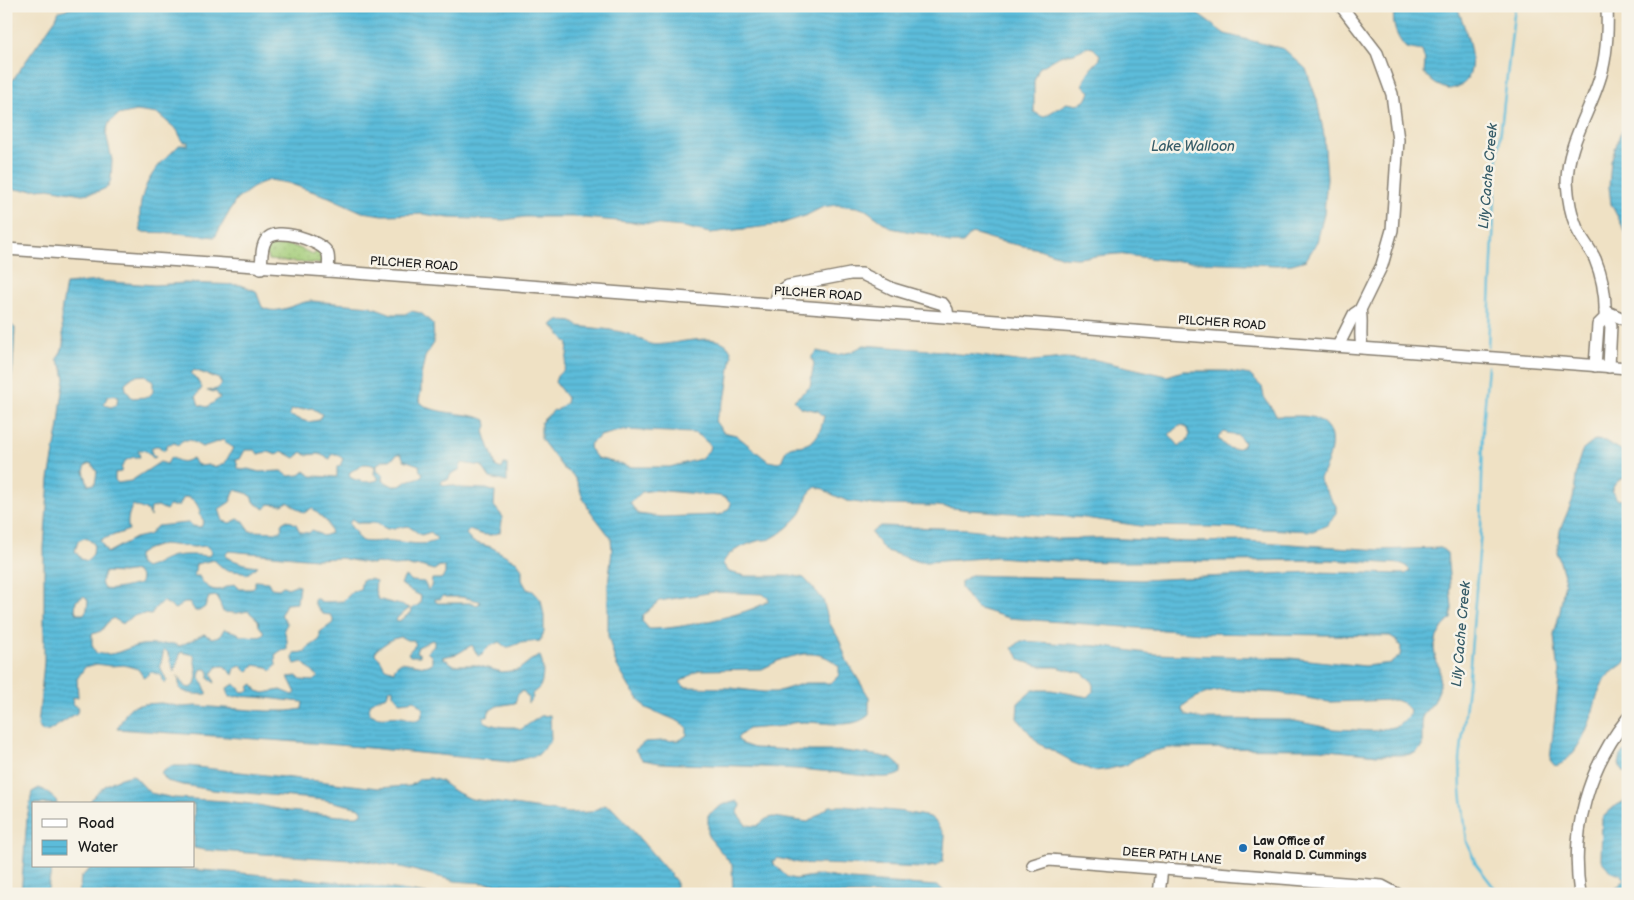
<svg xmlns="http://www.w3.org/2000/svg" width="1634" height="900" font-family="'Balsamiq Sans',sans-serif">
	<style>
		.grass { fill: url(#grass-dots); stroke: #60744a }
		.water { fill: url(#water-rules); stroke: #3c6c7b; fill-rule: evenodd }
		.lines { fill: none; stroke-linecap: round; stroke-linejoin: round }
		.stream { stroke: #5cbcda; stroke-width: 2.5 }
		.minor-casing { stroke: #867e70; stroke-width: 14 }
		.minor { stroke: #fff; stroke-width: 11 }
		.poi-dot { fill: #1f6fb2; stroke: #f7f3e8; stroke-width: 2 }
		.labels { text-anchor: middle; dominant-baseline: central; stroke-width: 5; stroke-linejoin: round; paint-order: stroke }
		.street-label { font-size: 12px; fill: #1c1c1c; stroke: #f7f3e8 }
		.poi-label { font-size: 12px; font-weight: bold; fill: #1c1c1c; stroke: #f7f3e8; text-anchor: start }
		.water-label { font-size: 14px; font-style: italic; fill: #365c68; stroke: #f7f3e8 }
	</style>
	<defs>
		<pattern id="grass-dots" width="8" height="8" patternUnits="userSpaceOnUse" patternTransform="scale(1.25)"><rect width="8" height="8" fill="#a3cc78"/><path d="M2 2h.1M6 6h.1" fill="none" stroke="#8caf67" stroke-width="1.8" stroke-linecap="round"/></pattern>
		<pattern id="water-rules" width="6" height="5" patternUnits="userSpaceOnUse" patternTransform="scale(1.25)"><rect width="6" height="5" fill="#5cbcda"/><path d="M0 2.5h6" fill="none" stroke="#4fa1ba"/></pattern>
	</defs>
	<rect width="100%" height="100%" fill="#f7f3e8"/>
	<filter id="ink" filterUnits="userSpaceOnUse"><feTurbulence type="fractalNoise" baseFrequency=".02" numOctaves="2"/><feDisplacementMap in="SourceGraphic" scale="10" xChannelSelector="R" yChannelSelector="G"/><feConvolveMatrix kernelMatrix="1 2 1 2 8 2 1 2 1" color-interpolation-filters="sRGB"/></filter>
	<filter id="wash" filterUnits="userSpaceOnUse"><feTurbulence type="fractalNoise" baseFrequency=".0096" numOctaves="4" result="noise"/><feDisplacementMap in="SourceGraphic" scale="20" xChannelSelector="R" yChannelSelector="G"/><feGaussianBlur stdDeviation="1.12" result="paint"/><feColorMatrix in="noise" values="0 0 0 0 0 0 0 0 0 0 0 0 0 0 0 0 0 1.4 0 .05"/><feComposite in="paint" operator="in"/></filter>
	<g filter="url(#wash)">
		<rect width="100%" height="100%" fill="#efe1c4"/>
		<path class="grass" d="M272 239 277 245C290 242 303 250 314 255L318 248 323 253V262L321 264 268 260 266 250Z"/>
		<g class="water">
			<path d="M78 6H1192L1196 13 1225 34 1284 49 1306 69 1317 100 1324 135 1327 178 1324 214 1317 242 1306 260 1292 264 1277 265 1173 261 1117 254 1076 258 1063 257 1039 249 1003 242 972 233 963 243H949L930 234 911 232 891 228 866 210 857 207 836 205 823 207 805 216 777 225 710 233 684 227 574 217H525L504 220 449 218 423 214 383 215 362 212 329 197 302 188 288 183 270 180 258 184 236 200 215 237 176 233 141 232C137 204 143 183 162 162 167 156 174 151 179 145H188V142H183L177 130 158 114 136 111 118 115 109 123 106 133 112 160 111 179 108 187 97 192 82 194 49 188 22 190 6 188V104L12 81 56 18 59 11ZM1088 47 1093 48 1100 55V59C1091 68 1086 73 1083 85L1090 92 1087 99 1078 105 1067 103 1043 117 1034 112V81L1039 68 1060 56 1074 53Z"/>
			<path d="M1395 6H1457C1464 26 1480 64 1466 81 1462 86 1455 88 1449 89 1437 87 1431 81 1424 73L1425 61 1422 51 1406 48C1395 36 1391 22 1395 6Z"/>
			<path d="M1628 123V237L1611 204 1609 187 1611 161 1620 134Z"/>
			<path d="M98 281 154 285 185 283 241 285 256 291 262 307C278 317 295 302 312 301L370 306 392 314H405L411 311 421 313 433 324 434 343 425 357 421 376V391L419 400C428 416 469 411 486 420L487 426 484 431C487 444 493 454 496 467L502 469 504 464H507V482L490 478 482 466 462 463 459 470 451 474 448 480H443L441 483 445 486 451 485 461 488 487 489 495 492 494 506 503 517 500 532C489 538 480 534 469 530L466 534 473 542 491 547 517 562 522 569V580L527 589 533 591 541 600 544 616V632L540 641 520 643 507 648 499 642 490 646 480 656H478L472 645 457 654 442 657 454 665H476L502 672 518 670 531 660 540 656C544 664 544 681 539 688 538 689 533 693 532 694L533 698 528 703V697L523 691 518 694 515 703 497 706 489 711 488 717H484V721C495 727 503 727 515 727L520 730 541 716 550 715 551 740 538 755 510 762 339 745 117 729 127 711 131 707 144 704 161 703 182 707 197 706 266 711H289L302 709 303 702C278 700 254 695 229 697L227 688 235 684 242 692 249 691 250 686 253 684 257 691 264 693 281 690 293 695 296 693 288 677 297 676 301 680 313 681 318 677 302 662 295 664 293 659 294 653 305 652C309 645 314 645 320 639V632L333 623V619L331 615 323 614 314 603V599H317L322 602 343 601 352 592 360 590 362 580 370 579 376 581 375 590 378 599C389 603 400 604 410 608L398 617 396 620 399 621 412 612 411 609 420 604 421 596 409 590 401 584 405 576 411 581 424 582 428 590 431 587 432 579H441L445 574V567L440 566 434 570 420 566 413 567 407 565 394 566 378 563 371 564 341 558 316 559 229 551 226 554V557C237 562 246 565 258 566L246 575 243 572 225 570 214 560 196 564 194 576H199C202 583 210 591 218 590 223 589 229 586 234 584L239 589H251L255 586V581L268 582 271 588 279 589 283 586 288 588 296 585 299 586 297 603 286 604 281 614 287 624 284 629 287 640V650L280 651 275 655 276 666 271 671 267 667 254 665 247 672 241 666 235 668 233 675 224 666H218L212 674 215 683 209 679V673L207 669H201L199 676C203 681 204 688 208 694 197 694 189 695 180 689L178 676 185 687 191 688 195 685 197 676 194 655 181 652 174 672 168 653 164 649 160 667 167 681 164 683 161 675 151 672 144 678 138 669 124 665 110 666 97 664 85 667 77 679 78 697 72 698 73 705 78 707 77 713 49 731 43 732 38 726 44 662V548L49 479 59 425 61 404 65 379 63 369 57 359 64 346 61 313 66 284ZM194 370 219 379 222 384 217 389 207 391 216 392 220 398 207 407 199 405 196 396 202 388 196 378 191 374ZM145 375 153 382V392L148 397 132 398 126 390 125 383 134 376ZM115 395 118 396 117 404C111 408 109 408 104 403L108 396ZM312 408 322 414 319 420 308 422 290 416 289 414 292 410ZM183 440H190L202 447 223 440 233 448 225 463 218 467 208 465 201 466 195 463 192 458C183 464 180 462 171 457L167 464 160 462 131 481 118 483 115 480V473L121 472C121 461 130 456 140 457L138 450C145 449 148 452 153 458L156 457 152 454 151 450 154 446H159L162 450H165L168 444 176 443 178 446ZM245 450H255L259 455 261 453 269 452 276 455 282 451 295 458 302 452 306 455 319 454 330 459 332 454H337L343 459 340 466 337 467V477L311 476 305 471 300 475 289 476 281 471 259 472 248 469 242 470 238 468 236 460 240 459ZM398 454H401L404 460 419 465 420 471 423 473 421 477 407 481 400 486H393L382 480 383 475 377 471V464L385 460H390ZM91 463 97 472 95 484 88 485 84 471 86 465ZM363 464H368L375 466 374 474 378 477V480C369 483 359 482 351 478L349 474C352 468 359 470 363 464ZM235 490 249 494 256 504 265 509 269 504 282 505 288 502 304 513 312 508 327 522 331 533 323 536 312 530 309 533 300 532 296 524 287 520 282 523 281 532 249 531 244 521 238 519 230 523 223 521 219 509 230 502ZM184 497C193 497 197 503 200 511L199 514 204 521 201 527 192 526 188 523 157 526 149 535 135 538 107 553 100 540 129 530C126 522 129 512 133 505L148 511 150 517 151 508 158 506 166 510 169 506H179ZM352 519 358 523H376L387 529 408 526 421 535 431 532 437 539C426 549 399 540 386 541 379 541 369 543 362 541 360 540 358 537 356 536V533L349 524ZM84 538 88 539 94 544 93 554 87 561 81 559 75 551 78 541ZM163 544 194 547 206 546 212 551 209 556C199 555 180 554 170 557 161 560 154 566 145 568L138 563V555L145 550ZM136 571 141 577 140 584C130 586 112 591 104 589 100 583 101 579 105 572L123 573ZM84 596 88 600 87 609 84 614H77L75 609 76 601ZM217 596 223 612 237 613 248 611 258 620 259 626 264 632 262 636C254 638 248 635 240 636L238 633 224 629 220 636 212 638 204 634 180 646C170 642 167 644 157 645 152 645 147 644 141 645 123 648 115 658 96 653L92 645V634L101 631 107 623 113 618 123 624C131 615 140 613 151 615L155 608 163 601 175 609 184 603H190L195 611H199L205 607 209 597ZM445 596 446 597H461L480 601 479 604 476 605 473 603H438L435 601V599H441L442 596ZM401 637 407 640H413L416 644 408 653 410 656H420V654L416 652 418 647 432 640 434 641V646L427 652 432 657V664L425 666 401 662 395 667 394 671 385 668 380 659 375 654 376 650 392 639ZM393 688V694L400 702 415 700 423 709 421 719C410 722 411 718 401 717 387 715 382 721 369 713 369 699 376 700 387 696L389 689Z"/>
			<path d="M6 320 15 328 13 366 6 419Z"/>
			<path d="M558 320 572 322 578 326C597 329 619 329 636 337 641 338 645 343 650 344 667 349 727 324 732 355L726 395 715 421 723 432 736 435 768 461 778 463 782 460C789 439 794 450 809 443 819 438 822 426 824 416L818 411 800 407 794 400 810 387 814 363 812 360V356L817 351 836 355 851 352 864 345 942 351 957 354 973 355 1024 362 1064 358 1096 360 1167 376 1183 371H1226L1250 375 1262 387 1264 397 1277 416C1289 417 1307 414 1317 419 1342 431 1329 462 1319 480L1336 506V515L1327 525 1313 531 1214 527 1141 526 1085 518 970 510 937 506 874 505 847 501 829 493 824 489 816 487C803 496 808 501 801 513 797 519 780 535 772 538 769 540 765 540 761 540 750 543 726 551 723 564L729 572 745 576H795L804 578 816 591 823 600 829 622 839 639 847 661 869 697V715C848 735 805 714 784 726L748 729 737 738 742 744 754 748 810 751H844L881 756 892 759 901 767V773C891 781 862 775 849 774 786 766 723 766 660 763L643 760 635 750 645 742 680 740 687 735V727L678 721 646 708 630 688 616 664 608 636V585L612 551 611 538 591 512 583 498 577 482 572 474 563 468 541 439V422L554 410 556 411 566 403 567 398 555 382 557 376 564 369 567 356 568 344 552 325ZM1183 425 1188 429 1190 435 1186 442 1179 446 1169 434 1179 426ZM623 430 694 433 700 436 710 445 709 450 700 459 670 467H632L597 458 589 448 590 444 600 436ZM1224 432 1238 436 1244 442 1243 445C1233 454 1225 447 1218 438ZM655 490 719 496 726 498 731 503 730 507 722 514 717 515 661 517 638 514 630 503 642 492ZM714 592 763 594 769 599 768 601C749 615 673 630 649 629L642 621 643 615 659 601ZM803 654C818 653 829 656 839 667V675L831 683H805L776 692H763L731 688 685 687 680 682 699 670 762 669 782 659Z"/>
			<path d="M1595 440 1605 441 1628 454V478C1619 478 1613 484 1612 492L1618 500 1628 499V660C1621 666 1612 671 1606 678 1598 688 1595 705 1591 718 1586 733 1572 763 1555 766L1550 760 1560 670 1557 665 1554 635 1560 611 1565 579 1557 552 1560 530 1573 499 1578 463 1582 451Z"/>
			<path d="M880 526 969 529 1056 539 1102 538 1191 542 1246 541 1380 550 1441 548 1447 553 1452 608 1451 619 1443 627 1437 637 1434 648 1436 662 1440 668 1439 690 1434 702 1424 713 1421 720 1422 723V747L1415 753 1406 755H1377L1319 749 1169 748 1154 751 1136 758 1126 765 1109 769 1094 771 1071 762 1068 759 1038 743 1017 718 1018 703 1033 690H1051L1088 697 1093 692V682L1082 673 1056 667H1043L1022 661 1012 648 1021 641 1099 646 1153 654 1290 658 1365 666 1391 663 1400 656 1401 647 1395 639 1390 636 1202 633 1009 618 976 608 961 588V582L971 575 1141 580 1312 572 1406 574 1410 570 1403 564 1330 560 1127 562 1056 561 997 557 928 562H919L884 550 871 533ZM1225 690 1279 693 1329 702 1395 700 1403 703 1410 710 1409 716 1398 726 1373 731 1334 729 1290 720 1201 719 1187 716 1182 710 1183 706C1196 696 1209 691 1225 690Z"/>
			<path d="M1628 748V775H1627L1619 765 1621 755Z"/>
			<path d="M171 766H188L378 788 410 786 420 779 430 778 441 781 454 791 471 799 569 813 591 812 604 805 611 807 627 824 676 881V887L672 890 616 891 469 882 455 881 405 868 366 861 204 850 194 848V804H89C96 788 117 777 133 775L150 793 174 798 226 801 258 805 288 811 339 816H358L363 813 360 808 325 800 213 790 183 785 167 781 161 773Z"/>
			<path d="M39 788 44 790 56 800 57 804H34V866H52L47 894H21L27 818 32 792Z"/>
			<path d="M1628 800V825L1623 831 1628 839V894H1611L1625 879 1620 874 1611 872 1601 860 1602 818 1616 805Z"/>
			<path d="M737 801 741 806 737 813 746 825 757 826 766 819 773 817 808 822 830 806H844L904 812 930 817 935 821 945 836 943 861 937 866 923 868 799 863 777 858 772 862 787 877 795 879 820 875 850 880 936 886 940 887 946 894H733L732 865 708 836V815L722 805Z"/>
			<path d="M93 866C150 866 207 870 264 875 319 880 372 885 427 894H79L81 877Z"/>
		</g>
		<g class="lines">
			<g class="stream">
				<path d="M1488 347 1496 173 1515 6"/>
				<path d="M1488 366 1483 426 1481 529 1469 676 1460 760 1461 790 1467 842 1476 864 1499 894"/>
			</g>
		</g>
	</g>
	<g filter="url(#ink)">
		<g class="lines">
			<g class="minor-casing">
				<g id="minor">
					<path d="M6 249 328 271 1628 368"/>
					<path d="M261 268C262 259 261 247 266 240 276 225 320 241 327 252 330 257 328 265 328 271"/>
					<path d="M775 304 778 293 788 286 850 274H862L893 289 943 304 947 310 948 317"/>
					<path d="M1360 310C1363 323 1359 333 1362 347"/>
					<path d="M1605 311 1628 321"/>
					<path d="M1605 318 1611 325 1609 367"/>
					<path d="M1338 346 1354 314 1360 310 1382 265 1392 230 1398 140 1392 94 1377 53 1341 6"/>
					<path d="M1595 366 1598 325 1605 318C1606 298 1603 278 1595 259 1590 248 1580 238 1576 226 1570 212 1568 197 1567 182 1567 146 1588 115 1599 81 1607 58 1608 31 1607 6"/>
					<path d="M1033 865 1049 860 1382 886 1397 894"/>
					<path d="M1159 894 1162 869"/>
					<path d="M1580 894C1570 831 1588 767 1628 718"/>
				</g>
			</g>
			<use href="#minor" class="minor"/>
		</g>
	</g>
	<circle class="poi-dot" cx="1243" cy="848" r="5"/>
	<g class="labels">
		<g class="street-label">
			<text transform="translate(414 264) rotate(4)">PILCHER ROAD</text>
			<text transform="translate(818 294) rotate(4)">PILCHER ROAD</text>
			<text transform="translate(1222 323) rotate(4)">PILCHER ROAD</text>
			<text transform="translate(1172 856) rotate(5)">DEER PATH LANE</text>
		</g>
		<g class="poi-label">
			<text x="1253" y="841">Law Office of<tspan x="1253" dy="14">Ronald D. Cummings</tspan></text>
		</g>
		<g class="water-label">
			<text x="1193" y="146">Lake Walloon</text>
			<text transform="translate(1488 176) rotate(-85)">Lily Cache Creek</text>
			<text transform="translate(1461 634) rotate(-85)">Lily Cache Creek</text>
		</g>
	</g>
	<rect width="1634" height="900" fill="none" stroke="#f7f3e8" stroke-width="25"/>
	<rect x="32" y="802" width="162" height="65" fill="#f7f3e8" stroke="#9f9d96"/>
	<rect x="42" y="819" width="25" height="8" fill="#ffffff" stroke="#9f9d96"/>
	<text x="78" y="828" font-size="15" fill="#1c1c1c">Road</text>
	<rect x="42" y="840" width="25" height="15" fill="url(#water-rules)" stroke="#9f9d96"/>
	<text x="78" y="852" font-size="15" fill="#1c1c1c">Water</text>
</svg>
